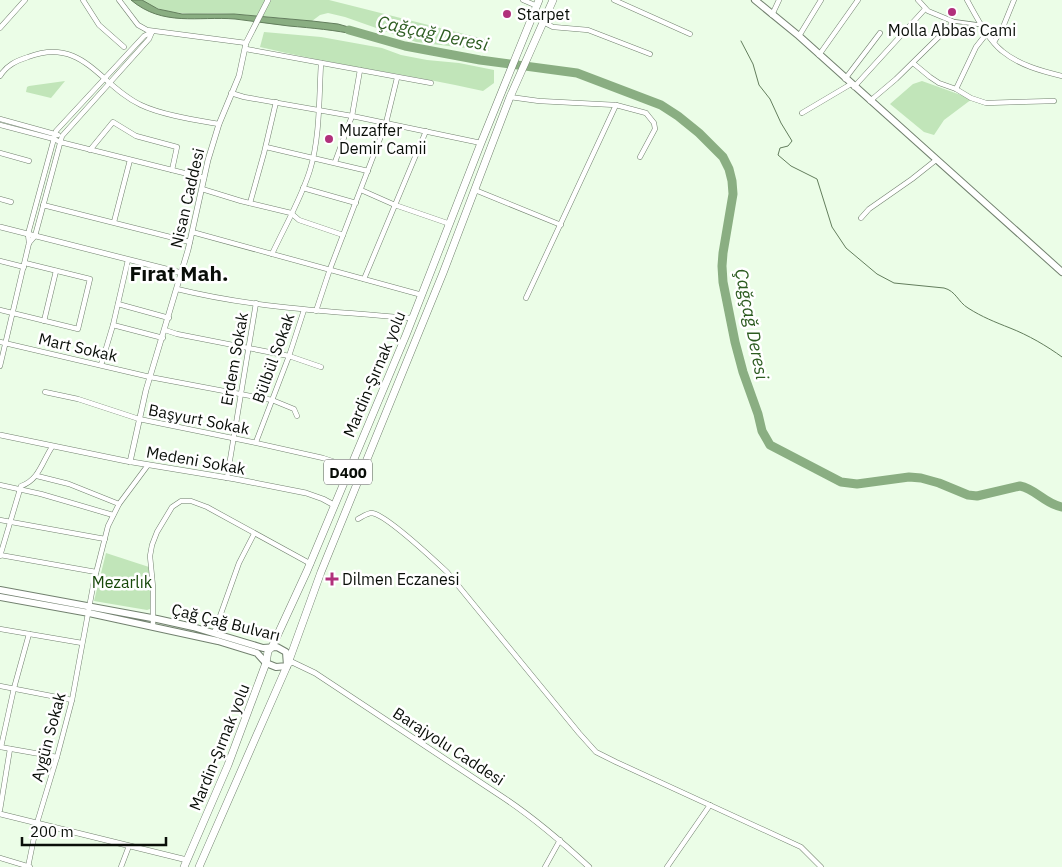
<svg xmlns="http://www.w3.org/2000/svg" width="1062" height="867" font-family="'IBM Plex Sans',sans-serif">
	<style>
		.green { fill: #c1e5b9 }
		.water { fill: #8aae82; stroke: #637e5d }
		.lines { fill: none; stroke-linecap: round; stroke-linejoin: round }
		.stream { stroke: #637e5d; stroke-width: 1 }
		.river { stroke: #8aae82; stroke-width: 9 }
		.pedestrian-casing { stroke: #72816f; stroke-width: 4.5 }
		.minor-casing { stroke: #72816f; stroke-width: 5.5 }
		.tertiary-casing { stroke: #72816f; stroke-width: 6 }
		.secondary-casing { stroke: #72816f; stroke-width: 8 }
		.trunk-casing { stroke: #72816f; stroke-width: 8 }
		.pedestrian { stroke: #fff; stroke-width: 3 }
		.minor { stroke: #fff; stroke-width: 4.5 }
		.tertiary { stroke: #fff; stroke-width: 5 }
		.secondary { stroke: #fff; stroke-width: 6 }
		.trunk { stroke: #fff; stroke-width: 7 }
		.poi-dot { fill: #b1307b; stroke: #fff; stroke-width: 2 }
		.labels { text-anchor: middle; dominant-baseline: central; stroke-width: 5; stroke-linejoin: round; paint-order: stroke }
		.shield { fill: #fff; stroke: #535652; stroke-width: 1 }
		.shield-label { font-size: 15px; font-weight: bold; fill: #090e08 }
		.poi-label { font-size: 16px; fill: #090e08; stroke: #fff; text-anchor: start }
		.street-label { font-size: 16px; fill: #090e08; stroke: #fff }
		.park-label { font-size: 16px; fill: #18480a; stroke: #fff }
		.water-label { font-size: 18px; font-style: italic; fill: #2d5c21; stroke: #fff }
		.district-label { font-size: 21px; font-weight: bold; fill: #090e08; stroke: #fff }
	</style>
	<rect width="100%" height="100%" fill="#ebfde7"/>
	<g class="green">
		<path d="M142 0H329L488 40 489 51 416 42 345 17 328 13 320 15 312 21C286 18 261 16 235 14 204 11 170 20 142 0Z"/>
		<path d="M264 32 321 37 382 48 401 55 427 60 459 63 494 70V83L483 91C409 74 333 65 260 47Z"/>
		<path d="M65 81 51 98 26 92 27 87 29 86Z"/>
		<path d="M922 81 972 99 944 120 934 135 924 132 890 104 913 84Z"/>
		<path d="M106 553 149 567 151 580 150 609 147 610 94 601Z"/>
	</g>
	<path class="water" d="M131 0H142L158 9 182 14H234L312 21 338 24 359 30 360 33 358 35C335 30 312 28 289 26 271 24 253 21 235 19 198 16 163 27 131 0Z"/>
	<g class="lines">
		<path class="stream" d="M741 41 753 64 759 85 770 99 781 123 792 141 788 146 780 148 778 155 791 166 817 179 832 227 846 248 877 274 894 283 944 288C956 291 958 302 968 308 982 317 995 322 1010 328 1028 335 1047 346 1062 357"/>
		<path class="river" d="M349 30 405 46 480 60 577 73 661 105 678 116 699 133 723 157 729 169 732 181 733 194 723 253 722 266 723 282 735 342 743 372 758 414 762 431 770 445 841 482 857 484 909 477 921 478 939 483 968 495 977 496 1020 486C1036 489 1045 504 1062 507"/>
		<g class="pedestrian-casing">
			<path id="pedestrian" d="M952 21 981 25"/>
		</g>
		<g class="minor-casing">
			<g id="minor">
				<path d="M83 0 99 25 124 47"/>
				<path d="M119 0 138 25 147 30 246 43"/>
				<path d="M523 0 537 6"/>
				<path d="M614 0 690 34"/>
				<path d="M967 0C976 16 988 40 1002 51 1019 65 1041 71 1062 76"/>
				<path d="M772 15 779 0"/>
				<path d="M543 22 553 27 588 30 650 54"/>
				<path d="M0 28 25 0"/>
				<path d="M799 36 821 0"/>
				<path d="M994 42 1003 27 1014 0"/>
				<path d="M246 49 431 83"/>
				<path d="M819 55 858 0"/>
				<path d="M913 63 930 77 939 83 956 89 971 98 986 103 1054 101"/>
				<path d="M0 76C7 65 16 61 28 57 83 36 100 86 141 105 162 115 196 120 219 124"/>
				<path d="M845 79 880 33"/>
				<path d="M854 87 925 9"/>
				<path d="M956 89 976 47 987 33"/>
				<path d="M231 93 244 97 352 116 481 143"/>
				<path d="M510 97 539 101 616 105 646 113 654 123 655 129 640 157"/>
				<path d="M870 101 896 79 952 24V21L928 11 918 0"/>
				<path d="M802 113 851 84"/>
				<path d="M0 119 58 135"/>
				<path d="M0 125 54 139 60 142 204 178"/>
				<path d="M266 147 368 171"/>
				<path d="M90 150 113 122 136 136 177 147 172 170"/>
				<path d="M0 153 29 161"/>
				<path d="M335 162 352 116 360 70"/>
				<path d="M303 188 356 203"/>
				<path d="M202 189 241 201 291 213 299 220 343 235"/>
				<path d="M361 190 395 205 450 224"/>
				<path d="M475 190 561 225"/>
				<path d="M0 199 11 202"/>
				<path d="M250 203 264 153 276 102"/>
				<path d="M43 205 190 242"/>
				<path d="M861 218 869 209 912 179 936 160"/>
				<path d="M114 222 130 160"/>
				<path d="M192 232 422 295"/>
				<path d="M29 243 35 236 62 136 149 39 152 32"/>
				<path d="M272 254C285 226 301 199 310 170 320 138 319 97 321 63"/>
				<path d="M0 261 24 267"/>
				<path d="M364 279 426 131"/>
				<path d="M177 289C254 308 334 312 413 318"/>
				<path d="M526 298 616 105"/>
				<path d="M118 304 169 318"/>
				<path d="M0 310 78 329 90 279 25 263"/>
				<path d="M316 311 330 269 386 123 397 78"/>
				<path d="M44 321 56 271"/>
				<path d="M113 325 163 338"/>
				<path d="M165 330 177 334 289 356 321 367"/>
				<path d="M0 342 150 377 272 400 294 409 297 416"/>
				<path d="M101 365 113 325 128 260"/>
				<path d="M0 366 29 243 28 234 56 131 144 36 152 32"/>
				<path d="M45 392 78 399 139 419 252 442 323 458 350 467"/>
				<path d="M256 442 289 356 304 310"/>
				<path d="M37 476 69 484 119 504"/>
				<path d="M227 478 256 303"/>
				<path d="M0 485 41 494 113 515"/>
				<path d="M358 519C362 517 367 513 372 513 387 515 434 560 447 572L579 733 596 752 616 762 801 847 821 867"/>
				<path d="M0 520 105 539"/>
				<path d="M0 555 96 572"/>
				<path d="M0 556 21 486C39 480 42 462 52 447"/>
				<path d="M153 626V587L150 556 152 545 157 532 172 507 181 501H191L207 507 311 564"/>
				<path d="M0 629 82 643"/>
				<path d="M214 633 239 563 254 534"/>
				<path d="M0 686 72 700"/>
				<path d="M0 747 57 757"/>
				<path d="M1 747 14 688 29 634"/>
				<path d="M0 810 10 749"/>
				<path d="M0 858 30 867"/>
				<path d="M28 867 37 823 57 757 72 700 94 581 108 526 119 504 148 465"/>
				<path d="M121 867 129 846"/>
				<path d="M545 867 560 840"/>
				<path d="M667 867 710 805"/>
			</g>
		</g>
		<g class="tertiary-casing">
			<g id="tertiary">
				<path d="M0 227 182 273"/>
				<path d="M0 435 126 461 235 479 306 493 323 499 334 505"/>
				<path d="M130 462 146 390 188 250 208 160 219 124 239 76 246 43 268 0"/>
				<path d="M288 665 292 662 315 673 501 796C533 817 561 841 589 867"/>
				<path d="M0 814 187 860"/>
			</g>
		</g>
		<g class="secondary-casing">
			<g id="secondary">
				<path d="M755 0 799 36 1062 272"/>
				<path d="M0 590 157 619 193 627 263 648 277 647 286 652 287 666 276 667 266 663 257 653 218 641 89 613 0 597"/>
			</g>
		</g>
		<g class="trunk-casing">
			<g id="trunk">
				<path d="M184 867 228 765 266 663 268 651 272 647 307 571 406 335 481 143 539 0"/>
				<path d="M199 867 287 666 321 572 443 273 510 97 553 0"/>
			</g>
		</g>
		<use href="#pedestrian" class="pedestrian"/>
		<use href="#minor" class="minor"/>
		<use href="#tertiary" class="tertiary"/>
		<use href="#secondary" class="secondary"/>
		<use href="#trunk" class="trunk"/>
	</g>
	<g class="poi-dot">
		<circle cx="952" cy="12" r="5"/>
		<circle cx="507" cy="14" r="5"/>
		<circle cx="329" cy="139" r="5"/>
		<path d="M329.5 571.5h5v5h5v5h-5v5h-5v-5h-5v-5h5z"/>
	</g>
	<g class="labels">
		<rect class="shield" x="324" y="459.5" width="48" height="25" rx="4"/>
		<g class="shield-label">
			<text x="348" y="472">D400</text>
		</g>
		<g class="poi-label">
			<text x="517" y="14">Starpet</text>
			<text x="952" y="30" text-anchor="middle">Molla Abbas Cami</text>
			<text x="339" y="130">Muzaffer<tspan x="339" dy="18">Demir Camii</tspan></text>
			<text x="342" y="579">Dilmen Eczanesi</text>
		</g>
		<g class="street-label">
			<text transform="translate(187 198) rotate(-77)">Nisan Caddesi</text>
			<text transform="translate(78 347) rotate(13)">Mart Sokak</text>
			<text transform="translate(273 358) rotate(-70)">Bülbül Sokak</text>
			<text transform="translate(234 359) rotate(-80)">Erdem Sokak</text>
			<text transform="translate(374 374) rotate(-67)">Mardin-Şırnak yolu</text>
			<text transform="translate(199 419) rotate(11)">Başyurt Sokak</text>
			<text transform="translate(196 460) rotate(10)">Medeni Sokak</text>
			<text transform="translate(226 622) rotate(14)">Çağ Çağ Bulvarı</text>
			<text transform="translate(48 737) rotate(-75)">Aygün Sokak</text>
			<text transform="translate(449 746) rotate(33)">Barajyolu Caddesi</text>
			<text transform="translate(219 747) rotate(-68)">Mardin-Şırnak yolu</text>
		</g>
		<g class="park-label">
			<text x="122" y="582">Mezarlık</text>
		</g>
		<g class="water-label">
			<text transform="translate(433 33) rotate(12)">Çağçağ Deresi</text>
			<text transform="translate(752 324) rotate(79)">Çağçağ Deresi</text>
		</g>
		<g class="district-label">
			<text x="179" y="273">Fırat Mah.</text>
		</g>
	</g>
	<path d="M22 837v8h144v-8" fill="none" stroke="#090e08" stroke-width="2.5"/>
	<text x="30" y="837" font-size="15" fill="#090e08" stroke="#ffffff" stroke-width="4" paint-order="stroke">200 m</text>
</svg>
